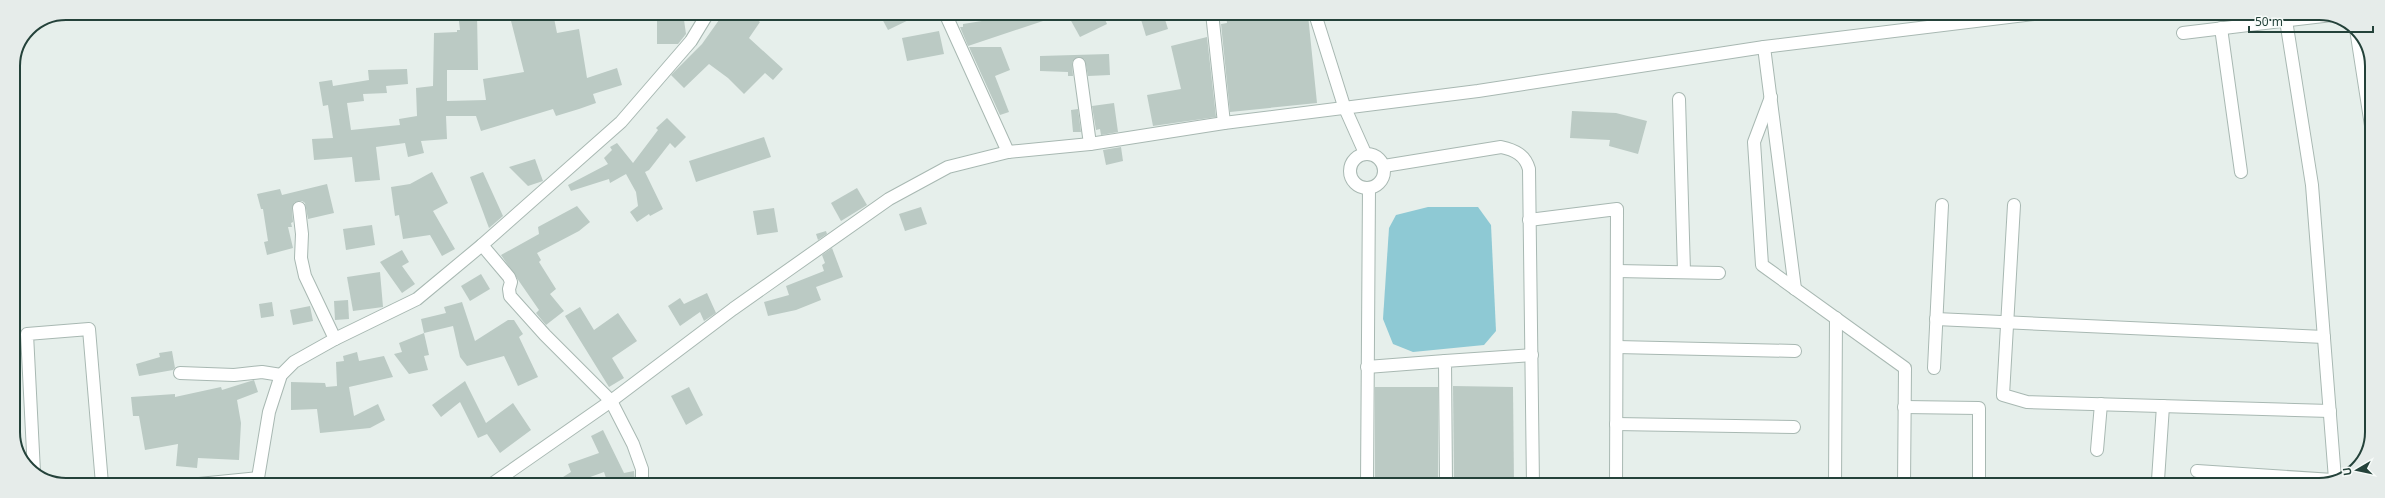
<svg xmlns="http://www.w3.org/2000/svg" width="2385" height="498" font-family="'Noto Sans',sans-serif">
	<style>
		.water { fill: #8ec9d4 }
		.building { fill: #bbcac4 }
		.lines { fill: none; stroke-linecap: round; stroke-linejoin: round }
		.minor-casing { stroke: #a8b8b2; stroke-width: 14 }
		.minor { stroke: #fff; stroke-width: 12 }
		.rim { fill: none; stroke: #24423a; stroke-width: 2 }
	</style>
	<rect width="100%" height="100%" fill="#e6efeb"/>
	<path class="water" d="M1428 207H1478L1491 225 1496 331 1484 345 1413 352 1393 344 1383 319 1389 228 1396 215Z"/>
	<g class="building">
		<path d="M458 13H477L478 70H447V101L486 100 483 79 524 72 509 13H553L557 33 579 29 587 78 617 68 622 85 593 94 596 103 579 109 556 116 553 109 481 131 476 116H446L447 139 421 141 424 153 408 157 405 143 376 147 380 180 355 182 352 157 314 160 312 139 333 138 328 105 323 106 319 82 332 80 333 86 369 80 368 70 407 69 408 84 386 86 387 93 363 94 364 101 347 103 351 130 400 125 399 119 417 116 416 88 433 86 434 33 457 32V30H460Z"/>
		<path d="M657 13H683L686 34 678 44H657Z"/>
		<path d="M724 13H748L760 22 749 38 783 69 773 80 765 73 744 94 728 78 709 64 684 88 671 75 702 44Z"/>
		<path d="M879 13H923L888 30Z"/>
		<path d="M1006 13H1058V16L968 46 960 27H963V24L1007 17Z"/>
		<path d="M1081 13H1102L1107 24 1080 37 1070 19Z"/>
		<path d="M1139 13H1163L1168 29 1146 36Z"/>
		<path d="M1226 14H1286V17L1308 15 1317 103 1230 112 1221 24 1227 23Z"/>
		<path d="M939 31 944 54 907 61 902 38Z"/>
		<path d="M1207 37 1216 117 1153 126 1147 95 1181 89 1171 46Z"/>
		<path d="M969 47H1001L1010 70 995 76 1009 112 1000 115Z"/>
		<path d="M1109 54 1110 75 1088 76 1085 60 1078 57 1072 62 1073 76H1068V72L1040 71V56Z"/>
		<path d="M1114 103 1118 132 1101 135 1100 129 1096 130 1092 106Z"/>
		<path d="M1078 109 1081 132H1073L1071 110Z"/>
		<path d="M1572 111 1616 113 1647 121 1638 154 1609 146 1610 140 1570 138Z"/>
		<path d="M667 118 686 137 675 148 670 143 649 170 645 172 663 209 650 216 649 214 637 222 630 212 638 206 636 192 626 174 610 183 609 179 571 191 568 185 608 164 604 158 612 150 610 147 617 143 633 163 658 130 656 128Z"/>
		<path d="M764 137 771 157 696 182 689 161Z"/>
		<path d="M1121 147 1123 161 1106 165 1103 150Z"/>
		<path d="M535 159 543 181 528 186 509 167Z"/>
		<path d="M432 172 448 203 433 211 455 249 442 256 430 235 403 239 399 215 395 216 391 187 410 184Z"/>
		<path d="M483 172 503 216 489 228 470 177Z"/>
		<path d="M327 184 334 213 308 219 305 203 302 201 295 202 292 208 293 222 291 223 292 227H288L293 248 267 255 264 242 268 241 263 209H261L257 194 280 189 282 195Z"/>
		<path d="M857 188 867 205 841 221 831 203Z"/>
		<path d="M577 206 590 222 579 231 537 253 541 260 539 262 556 289 550 294 564 311 546 325 536 313 539 310 501 255 539 234 538 227Z"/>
		<path d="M921 207 927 224 905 231 899 214Z"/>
		<path d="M774 208 778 232 757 235 753 211Z"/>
		<path d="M372 225 375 245 346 250 343 229Z"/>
		<path d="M826 231 827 234 818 240 816 234Z"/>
		<path d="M832 248 843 277 816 287 821 300 796 310 768 316 764 302 789 295 786 286 824 271 822 265 825 263 822 255Z"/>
		<path d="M402 250 409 262 402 266 415 284 402 293 380 262Z"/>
		<path d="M380 272 383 307 353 311 347 277Z"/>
		<path d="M481 274 490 289 470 301 461 286Z"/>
		<path d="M707 293 716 313 704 321 700 312 680 326 668 306 680 298 684 304Z"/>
		<path d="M348 300 349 319 335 320 334 301Z"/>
		<path d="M272 302 274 316 261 318 259 304Z"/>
		<path d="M462 302 475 341 508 320H514L523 334 519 337 538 377 518 386 504 356 467 366 460 357 453 326 424 333 421 319 446 313 444 307Z"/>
		<path d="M310 306 313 321 293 325 290 310Z"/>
		<path d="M580 307 594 330 618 313 637 341 612 358 624 378 609 387 565 316Z"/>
		<path d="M424 333 429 355 424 356 428 370 409 374 394 354 402 352 399 343Z"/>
		<path d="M172 351 175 368 173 370 139 376 136 364 160 357 159 353Z"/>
		<path d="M357 352 359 361 384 356 393 377 349 387 354 416 378 404 385 420 370 428 320 433 317 409 291 410V382L325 383 326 387 337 386 336 362 344 361 343 356Z"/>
		<path d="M254 380 258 392 237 400 241 423 239 460 198 458 197 468 176 466 178 444 145 450 139 416H133L131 397 175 394V397L221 387 222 390Z"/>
		<path d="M465 381 486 423 513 403 531 430 500 453 487 434 478 438 460 402 441 417 432 405Z"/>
		<path d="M1453 386 1513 387 1514 485H1454Z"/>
		<path d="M689 387 703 415 686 425 671 396Z"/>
		<rect x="1375" y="387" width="63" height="98"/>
		<path d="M603 430 624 473 634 471 635 484H600L599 480 606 478 604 472 571 484H552L571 472 568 464 599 453 591 436Z"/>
	</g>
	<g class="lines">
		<g class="minor-casing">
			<g id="minor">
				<path d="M945 13 1008 152"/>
				<path d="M1212 13 1224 123"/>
				<path d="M1315 14 1344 106 1365 153"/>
				<path d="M2285 14 2312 185 2335 479"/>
				<path d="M2221 28 2241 172"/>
				<path d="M2356 29 2372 132"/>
				<path d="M2183 33 2332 15"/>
				<path d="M1764 47 1795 289"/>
				<path d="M1079 64 1090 144"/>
				<path d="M1771 97 1754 142 1762 265 1905 368 1904 485"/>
				<path d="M1679 99 1684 272"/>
				<circle cx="1367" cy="171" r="17"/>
				<path d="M1384 166 1501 147C1515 150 1525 155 1529 169L1533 485"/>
				<path d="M2014 205 2003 395 2027 402 2330 411"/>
				<path d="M299 208 302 234 301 258 305 276 335 339"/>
				<path d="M1529 220 1617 209 1616 485"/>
				<path d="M482 245 509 277 511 282 509 289 510 296 545 335 611 401 633 444 642 469V484"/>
				<path d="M1617 271 1719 273"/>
				<path d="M1936 319 2324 337"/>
				<path d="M1617 347 1795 351"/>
				<path d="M1367 367 1445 361"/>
				<path d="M1934 368 1942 205"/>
				<path d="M180 373 234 375 262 372 281 375"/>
				<path d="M1904 407 1979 408V485"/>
				<path d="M1616 424 1794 427"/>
				<path d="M2097 450 2101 404"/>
				<path d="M2197 471 2333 480"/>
				<path d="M34 472 27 334 89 329 102 484"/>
				<path d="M2158 480 2163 406"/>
				<path d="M199 484 258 478"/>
				<path d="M257 484 269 412 281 375 294 362 335 339 417 299 482 245 621 122 691 41 708 13"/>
				<path d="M492 484 611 401 733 309 889 199 948 167 1008 152 1090 144 1224 123 1478 91 1764 47 2034 14"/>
				<path d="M1367 485 1369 188"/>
				<path d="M1446 485 1445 361 1532 355"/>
				<path d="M1835 485 1836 318"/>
			</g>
		</g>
		<use href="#minor" class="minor"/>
	</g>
	<path d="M0 0H2385V498H0ZM66 20H2319A46 46 0 0 1 2365 66V432A46 46 0 0 1 2319 478H66A46 46 0 0 1 20 432V66A46 46 0 0 1 66 20Z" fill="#e6ecea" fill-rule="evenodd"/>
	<path class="rim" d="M66 20H2319A46 46 0 0 1 2365 66V432A46 46 0 0 1 2319 478H66A46 46 0 0 1 20 432V66A46 46 0 0 1 66 20Z"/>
	<g transform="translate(2357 470) rotate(261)" stroke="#f7fbf9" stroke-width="3" paint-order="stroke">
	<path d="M0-3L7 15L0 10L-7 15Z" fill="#24423a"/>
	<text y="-6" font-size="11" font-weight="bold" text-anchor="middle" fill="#24423a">U</text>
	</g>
	<path d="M2249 26v6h124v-6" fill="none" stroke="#24423a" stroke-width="2"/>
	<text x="2255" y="26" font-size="12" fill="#24423a" stroke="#f7fbf9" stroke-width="3" paint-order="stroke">50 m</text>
</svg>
